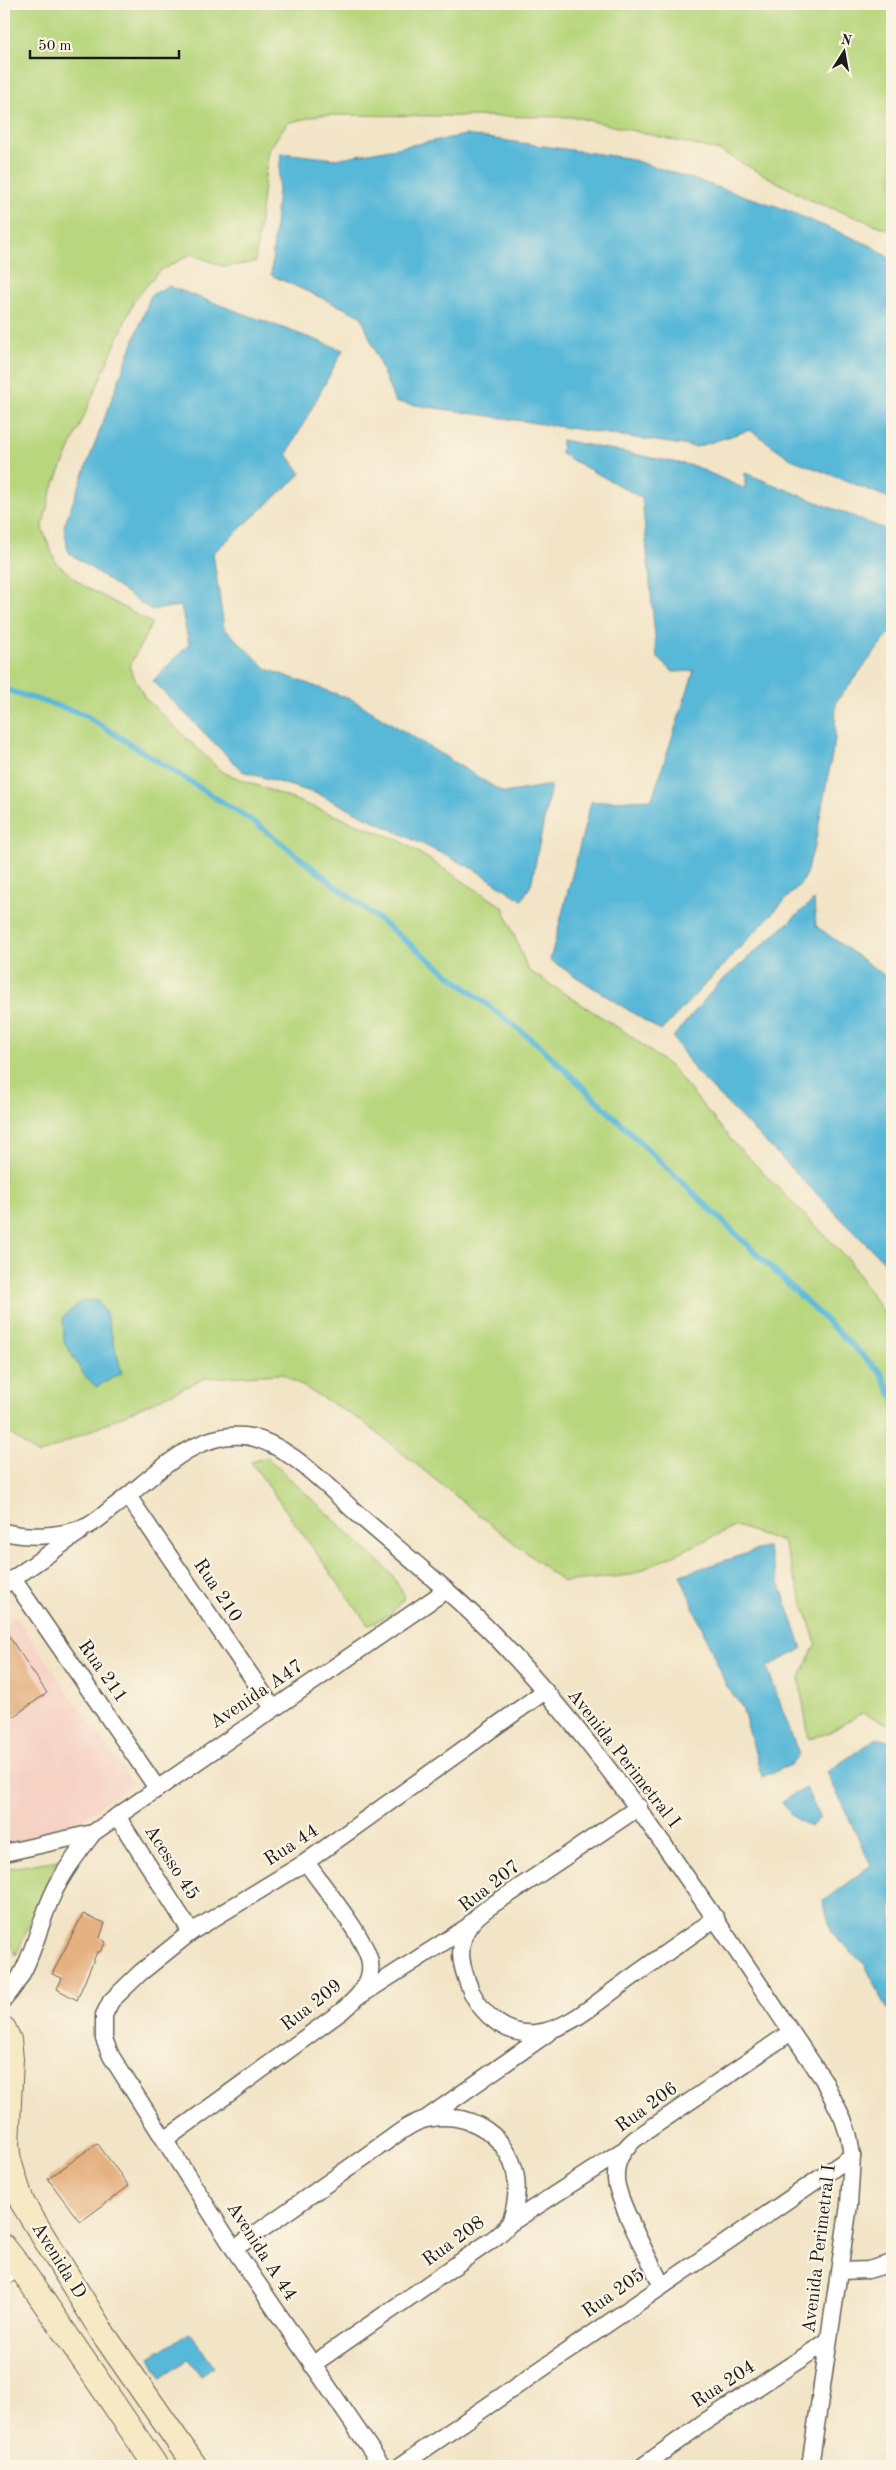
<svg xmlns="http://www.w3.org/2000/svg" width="896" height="2470" font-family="'Old Standard TT',serif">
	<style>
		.built { fill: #f6d2c5 }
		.green { fill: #b7d67d; stroke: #6a794c }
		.water { fill: #59b8d8; stroke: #3a6a7a }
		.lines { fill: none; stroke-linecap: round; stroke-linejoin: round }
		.stream { stroke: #59b8d8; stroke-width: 6 }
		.building { fill: #e5b181 }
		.lane-casing { stroke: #676258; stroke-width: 11 }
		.street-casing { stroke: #676258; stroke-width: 19 }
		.secondary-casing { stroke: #676258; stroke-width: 26 }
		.lane { stroke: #fff; stroke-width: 9 }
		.street { stroke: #fff; stroke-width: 16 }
		.secondary { stroke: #f7e9c3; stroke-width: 24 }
		.labels { text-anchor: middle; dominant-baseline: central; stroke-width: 4.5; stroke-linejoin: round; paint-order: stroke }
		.street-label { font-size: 19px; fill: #1c1c1c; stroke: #fcf5e5 }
	</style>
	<rect width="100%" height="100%" fill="#fcf5e5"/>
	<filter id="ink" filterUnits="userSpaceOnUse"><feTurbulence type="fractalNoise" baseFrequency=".02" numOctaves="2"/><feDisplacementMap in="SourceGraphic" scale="10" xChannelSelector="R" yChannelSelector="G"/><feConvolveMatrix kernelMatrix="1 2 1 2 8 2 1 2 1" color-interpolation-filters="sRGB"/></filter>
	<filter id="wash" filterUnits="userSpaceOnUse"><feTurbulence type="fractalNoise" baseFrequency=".0096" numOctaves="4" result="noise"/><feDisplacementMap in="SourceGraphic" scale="20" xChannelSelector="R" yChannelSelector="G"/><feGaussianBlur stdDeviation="1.12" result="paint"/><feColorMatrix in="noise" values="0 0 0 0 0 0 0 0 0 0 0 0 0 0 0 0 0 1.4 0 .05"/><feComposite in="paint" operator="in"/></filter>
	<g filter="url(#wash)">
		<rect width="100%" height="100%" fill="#f2e4c6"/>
		<path class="built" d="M15 1616 132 1783 82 1819 18 1842 4 1843V1623Z"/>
		<g class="green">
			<path d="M4 4H892V231L810 200 720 151 575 117 320 115 287 123 268 151 255 262 225 267 191 254 158 272 134 301 51 492 42 528 56 563 84 586 152 623 129 667 145 698 222 772 399 840 503 907 528 970 628 1034 672 1068 733 1142 847 1258 892 1325V1729L886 1723 862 1713 828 1733 809 1739 799 1679 816 1643 783 1542 736 1526 631 1575 563 1582 362 1421 282 1374 205 1378 38 1455 4 1429Z"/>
			<path d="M267 1457 391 1573 405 1597 390 1615 368 1625 251 1462Z"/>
			<path d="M58 1860 16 1955 4 1924V1869Z"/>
		</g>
		<g class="water">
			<path d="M466 135 627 158 779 207 872 246 892 260V499L791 459 750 430 696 447 395 402 361 316 271 275 281 153 336 159Z"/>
			<path d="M168 286 343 350 287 454 301 474 213 553 224 628 267 669 353 700 504 793 551 785 531 885 522 900 474 869 318 794 242 771 153 681 189 644 181 606 151 610 68 552 64 526 151 295Z"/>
			<path d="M562 440 694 466 745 489V473L892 532V630L836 702 835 739 815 844 804 880 661 1031 550 960 591 802 652 799 694 671 673 672 657 657 642 498 561 454Z"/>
			<path d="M814 900 816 926 892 981V1270L696 1072 673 1037 717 985Z"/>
			<path d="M81 1301H98L106 1314 122 1373 96 1387 83 1374 64 1341 63 1317Z"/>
			<path d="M767 1547 802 1649 767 1667 799 1755 791 1765 762 1777 742 1707 726 1685 680 1575Z"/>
			<path d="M877 1738 892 1742V2018L865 1965 832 1933 823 1901 871 1865 827 1772Z"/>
			<path d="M806 1788 820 1818 810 1827 792 1816 782 1801Z"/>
			<path d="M190 2332 214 2367 201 2376 188 2359 161 2378 150 2357Z"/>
		</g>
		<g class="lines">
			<path class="stream" d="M4 689 83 714 257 824 540 1046 881 1373 892 1396"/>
		</g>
		<g id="blocks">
			<g class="building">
				<path d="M4 1629 47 1693 4 1723Z"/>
				<path d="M83 1914 105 1923 100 1938 106 1942 100 1952H97L77 2000 57 1989 62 1978 52 1974Z"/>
				<path d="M97 2143 129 2186 80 2222 48 2179Z"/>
			</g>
		</g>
	</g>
	<g filter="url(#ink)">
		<use href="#blocks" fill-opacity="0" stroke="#676258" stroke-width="1"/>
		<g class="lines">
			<g class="lane-casing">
				<path id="lane" d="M4 2282 22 2270"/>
			</g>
			<g class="street-casing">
				<g id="street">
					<path d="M128 1496 273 1708"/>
					<path d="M4 1532C29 1538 58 1537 83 1528 93 1525 103 1515 112 1508 151 1480 192 1431 244 1436 286 1440 329 1489 360 1516 405 1555 453 1593 494 1635 623 1769 719 1927 823 2079L843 2119 849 2137 852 2156 849 2205 810 2466"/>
					<path d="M13 1579 157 1788"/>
					<path d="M4 1585 80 1532"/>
					<path d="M639 1807C599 1834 559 1861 520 1887 504 1898 480 1910 469 1926 455 1948 462 1969 471 1991 483 2016 507 2036 536 2033 568 2030 598 2001 624 1983 654 1961 685 1940 716 1918"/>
					<path d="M117 1816 191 1932"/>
					<path d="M4 1853 93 1833"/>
					<path d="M361 1995 469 1926"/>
					<path d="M4 1999C32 1969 36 1930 53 1894 63 1872 78 1853 93 1833L445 1591"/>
					<path d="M427 2118 548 2033"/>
					<path d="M165 2140 342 2011C356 1999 373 1983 370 1963 367 1939 321 1884 306 1862"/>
					<path d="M509 2224 622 2151"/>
					<path d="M234 2249 390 2139C401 2131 413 2122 427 2119 477 2108 523 2147 516 2198 515 2207 513 2217 509 2224 504 2231 496 2237 489 2242L312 2365"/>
					<path d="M840 2271 868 2270 892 2263"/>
					<path d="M662 2286C651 2262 617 2201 616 2179 615 2162 622 2150 635 2139L791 2032"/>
					<path d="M382 2466 234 2249 111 2056 104 2039V2015L111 2001 140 1973 191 1932 306 1862 545 1691"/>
					<path d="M400 2466 852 2156"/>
					<path d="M643 2466 703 2423 828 2341"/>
				</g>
			</g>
			<g class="secondary-casing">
				<g id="secondary">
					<path d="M4 2029 9 2040 11 2059 7 2145 9 2161 22 2202 104 2335 195 2466"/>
					<path d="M4 2247 22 2270 156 2466"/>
				</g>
			</g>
			<use href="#lane" class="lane"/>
			<use href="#street" class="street"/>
			<use href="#secondary" class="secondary"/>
		</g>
	</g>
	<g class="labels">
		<g class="street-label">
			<text transform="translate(217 1591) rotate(56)">Rua 210</text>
			<text transform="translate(102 1672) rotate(55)">Rua 211</text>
			<text transform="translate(257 1695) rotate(-34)">Avenida A47</text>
			<text transform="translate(623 1759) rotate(52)">Avenida Perimetral I</text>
			<text transform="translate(292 1846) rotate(-33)">Rua 44</text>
			<text transform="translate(171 1863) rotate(57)">Acesso 45</text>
			<text transform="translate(490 1887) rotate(-38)">Rua 207</text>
			<text transform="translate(312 2006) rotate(-38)">Rua 209</text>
			<text transform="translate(647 2108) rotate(-36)">Rua 206</text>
			<text transform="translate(454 2242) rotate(-36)">Rua 208</text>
			<text transform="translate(820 2249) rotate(-83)">Avenida Perimetral I</text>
			<text transform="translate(261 2252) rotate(57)">Avenida A 44</text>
			<text transform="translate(58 2261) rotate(58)">Avenida D</text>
			<text transform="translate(614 2294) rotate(-35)">Rua 205</text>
			<text transform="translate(724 2385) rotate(-33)">Rua 204</text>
		</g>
	</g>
	<rect width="896" height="2470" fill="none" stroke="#fcf5e5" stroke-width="20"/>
	<g transform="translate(844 52) rotate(11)" stroke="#fcf5e5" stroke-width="4" paint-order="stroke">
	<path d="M0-4L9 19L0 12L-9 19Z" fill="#1c1c1c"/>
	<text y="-8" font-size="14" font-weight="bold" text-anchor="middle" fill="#1c1c1c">N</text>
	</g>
	<path d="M30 50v8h149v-8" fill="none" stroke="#1c1c1c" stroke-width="2.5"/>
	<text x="38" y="50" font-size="15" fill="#1c1c1c" stroke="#fcf5e5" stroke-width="4" paint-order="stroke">50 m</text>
</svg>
